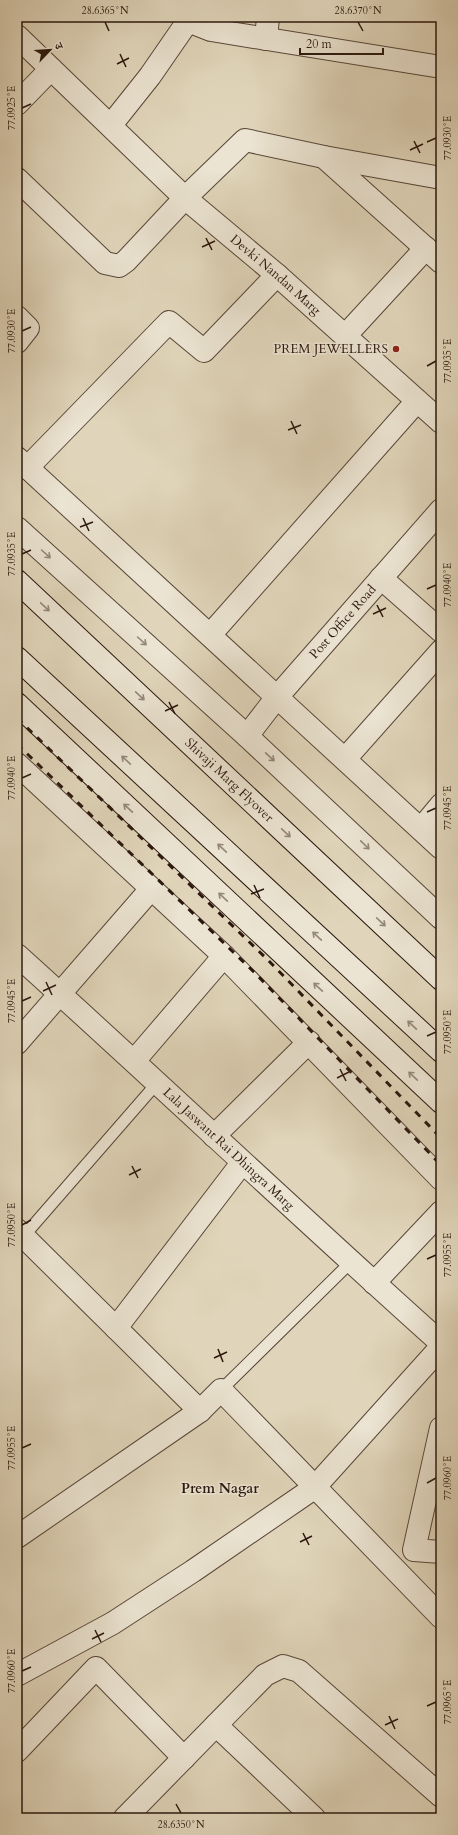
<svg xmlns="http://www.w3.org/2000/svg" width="458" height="1835" font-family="Cardo,'Noto Serif Devanagari',serif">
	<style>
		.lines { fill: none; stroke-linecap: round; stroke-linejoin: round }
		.lane-casing { stroke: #584639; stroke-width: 13 }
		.street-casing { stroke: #584639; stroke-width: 24 }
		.secondary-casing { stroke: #2b170e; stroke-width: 24 }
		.lane { stroke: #ebe4d2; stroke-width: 11 }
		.street { stroke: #ebe4d2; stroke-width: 22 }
		.secondary { stroke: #ebe4d2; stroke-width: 22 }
		.rail { stroke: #2b170e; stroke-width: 3; stroke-dasharray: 7 7; stroke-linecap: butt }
		.oneway { stroke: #95887a }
		.ticks { fill: none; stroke: #2b170e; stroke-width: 1.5 }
		.poi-dot { fill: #8f2418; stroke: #ebe4d2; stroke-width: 1.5 }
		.labels { text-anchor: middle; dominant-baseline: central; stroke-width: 3; stroke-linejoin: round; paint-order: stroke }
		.street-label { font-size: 13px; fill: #2b170e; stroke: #ebe4d2 }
		.poi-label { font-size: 13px; fill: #2b170e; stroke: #ebe4d2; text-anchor: end }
		.neighbourhood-label { font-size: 14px; font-weight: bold; fill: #2b170e; stroke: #ebe4d2 }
		.neatline { fill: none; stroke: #2b170e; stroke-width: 1.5 }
		.ticks-label { font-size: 10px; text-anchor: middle; fill: #2b170e }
	</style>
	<rect width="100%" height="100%" fill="#e0d5ba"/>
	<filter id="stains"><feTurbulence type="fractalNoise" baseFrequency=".005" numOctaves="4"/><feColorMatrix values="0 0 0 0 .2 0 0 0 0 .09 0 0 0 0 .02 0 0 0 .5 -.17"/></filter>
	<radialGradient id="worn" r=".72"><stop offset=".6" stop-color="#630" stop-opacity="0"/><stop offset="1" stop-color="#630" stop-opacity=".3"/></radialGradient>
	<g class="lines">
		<g class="lane-casing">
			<g id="lane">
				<path d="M23 1237 158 1082"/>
				<path d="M221 1390 351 1262"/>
			</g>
		</g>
		<g class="street-casing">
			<g id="street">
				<path d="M184 17 188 21 211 30 441 67"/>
				<path id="s1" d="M17 36 185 198 277 275 441 422"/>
				<path d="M266 39 268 17"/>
				<path d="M17 104 51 69"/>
				<path d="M111 125 150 76 188 21"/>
				<path d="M324 157 441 262"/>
				<path d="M17 179 105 263 119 266 126 261 185 198 245 140 324 157 441 178"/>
				<path d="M17 317 28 328 17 342"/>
				<path d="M345 336 426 248"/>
				<path d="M17 458 441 848"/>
				<path d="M27 468 169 322 204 351 277 275"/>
				<path d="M17 528 247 736 441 918"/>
				<path d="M381 578 441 631"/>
				<path d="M210 635 417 401"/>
				<path id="s2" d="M247 736 277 697 441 510"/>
				<path d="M345 759 441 651"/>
				<path d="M17 764 224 956 441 1179"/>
				<path d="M421 829 441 805"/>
				<path id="s3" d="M17 955C159 1083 298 1215 441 1343"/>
				<path d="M17 1043 151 889"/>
				<path d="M134 1061 224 956"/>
				<path d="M214 1136 309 1042"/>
				<path d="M17 1230 200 1411"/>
				<path d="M374 1283 441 1212"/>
				<path d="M116 1328 242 1163"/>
				<path d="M441 1428 414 1550 441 1552"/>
				<path d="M17 1537 200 1411 221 1390 441 1617"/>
				<path d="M17 1675 113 1623 193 1571 314 1488 441 1347"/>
				<path d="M216 1725 314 1818"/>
				<path d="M17 1751 96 1668 184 1758"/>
				<path d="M125 1818 265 1675 283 1666 299 1671 441 1796"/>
			</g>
		</g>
		<g class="secondary-casing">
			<g id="secondary">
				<path id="s4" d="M17 581 441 979"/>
				<path d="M17 658 441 1051"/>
				<path d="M17 704 441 1102"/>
			</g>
		</g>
		<use href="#lane" class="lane"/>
		<use href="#street" class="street"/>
		<use href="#secondary" class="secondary"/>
		<g class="rail">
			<path d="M17 718 268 960 441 1138"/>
			<path d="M17 744 255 973 441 1165"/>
		</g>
	</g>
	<defs><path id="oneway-shaft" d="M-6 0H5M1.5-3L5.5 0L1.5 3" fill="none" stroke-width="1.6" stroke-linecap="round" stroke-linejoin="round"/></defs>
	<g class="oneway">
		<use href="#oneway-shaft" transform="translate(46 554) rotate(42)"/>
		<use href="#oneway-shaft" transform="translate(45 607) rotate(43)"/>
		<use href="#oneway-shaft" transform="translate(142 641) rotate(42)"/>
		<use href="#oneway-shaft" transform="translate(140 696) rotate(43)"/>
		<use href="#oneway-shaft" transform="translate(270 757) rotate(43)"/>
		<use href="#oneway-shaft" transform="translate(126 760) rotate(-137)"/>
		<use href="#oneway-shaft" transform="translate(128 808) rotate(-137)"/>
		<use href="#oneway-shaft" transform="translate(286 833) rotate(43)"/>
		<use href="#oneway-shaft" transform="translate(365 845) rotate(44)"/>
		<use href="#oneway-shaft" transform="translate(222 848) rotate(-137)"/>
		<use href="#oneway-shaft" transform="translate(223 897) rotate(-137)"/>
		<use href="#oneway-shaft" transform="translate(381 922) rotate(43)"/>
		<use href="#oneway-shaft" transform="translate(317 936) rotate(-137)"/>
		<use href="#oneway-shaft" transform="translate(318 987) rotate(-137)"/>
		<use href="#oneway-shaft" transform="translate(412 1025) rotate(-137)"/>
		<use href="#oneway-shaft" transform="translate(413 1076) rotate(-137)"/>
	</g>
	<path class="ticks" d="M105 22 109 31M358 22 363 31M120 54 126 67M117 64 129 58M22 108 31 104M414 141 420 153M427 142 436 138M410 150 423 144M206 238 212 250M202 247 215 241M22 331 31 327M427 366 436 361M291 421 297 434M288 430 301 425M83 518 89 531M80 527 93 522M22 554 31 550M427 589 436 585M377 605 383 617M373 614 386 608M169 702 175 714M165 711 178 705M22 778 31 774M427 812 436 808M254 885 260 898M251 894 264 889M46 982 52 995M43 991 56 985M22 1001 31 997M427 1036 436 1032M340 1069 346 1081M337 1078 349 1072M132 1166 138 1178M129 1175 141 1169M22 1225 31 1220M427 1259 436 1255M218 1349 223 1362M214 1358 227 1352M22 1448 31 1444M427 1483 436 1478M303 1533 309 1545M300 1542 312 1536M95 1630 101 1642M92 1639 104 1633M22 1671 31 1667M427 1706 436 1702M389 1716 395 1729M385 1725 398 1719M176 1804 181 1813"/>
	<circle class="poi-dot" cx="396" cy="349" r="4"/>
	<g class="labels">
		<g class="street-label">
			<text stroke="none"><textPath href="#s1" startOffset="352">Devki Nandan Marg</textPath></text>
			<text stroke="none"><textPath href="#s2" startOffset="149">Post Office Road</textPath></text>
			<text stroke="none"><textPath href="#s4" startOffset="291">Shivaji Marg Flyover</textPath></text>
			<text stroke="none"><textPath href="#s3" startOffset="287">Lala Jaswant Rai Dhingra Marg</textPath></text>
		</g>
		<g class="poi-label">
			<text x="388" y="349">PREM JEWELLERS</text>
		</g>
		<g class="neighbourhood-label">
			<text x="220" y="1488">Prem Nagar</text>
		</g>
	</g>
	<rect width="458" height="1835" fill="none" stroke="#e0d5ba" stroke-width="44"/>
	<g transform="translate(50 50) rotate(65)" stroke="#ebe4d2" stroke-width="3" paint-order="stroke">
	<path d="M0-3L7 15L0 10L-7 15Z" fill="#2b170e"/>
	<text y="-6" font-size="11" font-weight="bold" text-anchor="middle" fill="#2b170e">उ</text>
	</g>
	<path d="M300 48v6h83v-6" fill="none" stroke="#2b170e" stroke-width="2"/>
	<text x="306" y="48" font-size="12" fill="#2b170e" stroke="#ebe4d2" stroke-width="3" paint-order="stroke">20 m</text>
	<rect x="22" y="22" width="414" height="1791" class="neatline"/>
	<g class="ticks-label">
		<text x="105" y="14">28.6365°N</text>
		<text x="358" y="14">28.6370°N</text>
		<text transform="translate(11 108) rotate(-90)" y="4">77.0925°E</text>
		<text transform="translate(447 138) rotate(-90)" y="4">77.0930°E</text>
		<text transform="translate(11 331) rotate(-90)" y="4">77.0930°E</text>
		<text transform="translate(447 361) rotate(-90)" y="4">77.0935°E</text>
		<text transform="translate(11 554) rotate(-90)" y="4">77.0935°E</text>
		<text transform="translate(447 585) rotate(-90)" y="4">77.0940°E</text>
		<text transform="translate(11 778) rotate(-90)" y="4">77.0940°E</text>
		<text transform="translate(447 808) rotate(-90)" y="4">77.0945°E</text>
		<text transform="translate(11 1001) rotate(-90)" y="4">77.0945°E</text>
		<text transform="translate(447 1032) rotate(-90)" y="4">77.0950°E</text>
		<text transform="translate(11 1225) rotate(-90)" y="4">77.0950°E</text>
		<text transform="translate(447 1255) rotate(-90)" y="4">77.0955°E</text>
		<text transform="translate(11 1448) rotate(-90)" y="4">77.0955°E</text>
		<text transform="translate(447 1478) rotate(-90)" y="4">77.0960°E</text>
		<text transform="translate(11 1671) rotate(-90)" y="4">77.0960°E</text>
		<text transform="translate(447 1702) rotate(-90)" y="4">77.0965°E</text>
		<text x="181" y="1828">28.6350°N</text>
	</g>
	<rect width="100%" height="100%" filter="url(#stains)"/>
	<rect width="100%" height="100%" fill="url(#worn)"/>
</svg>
